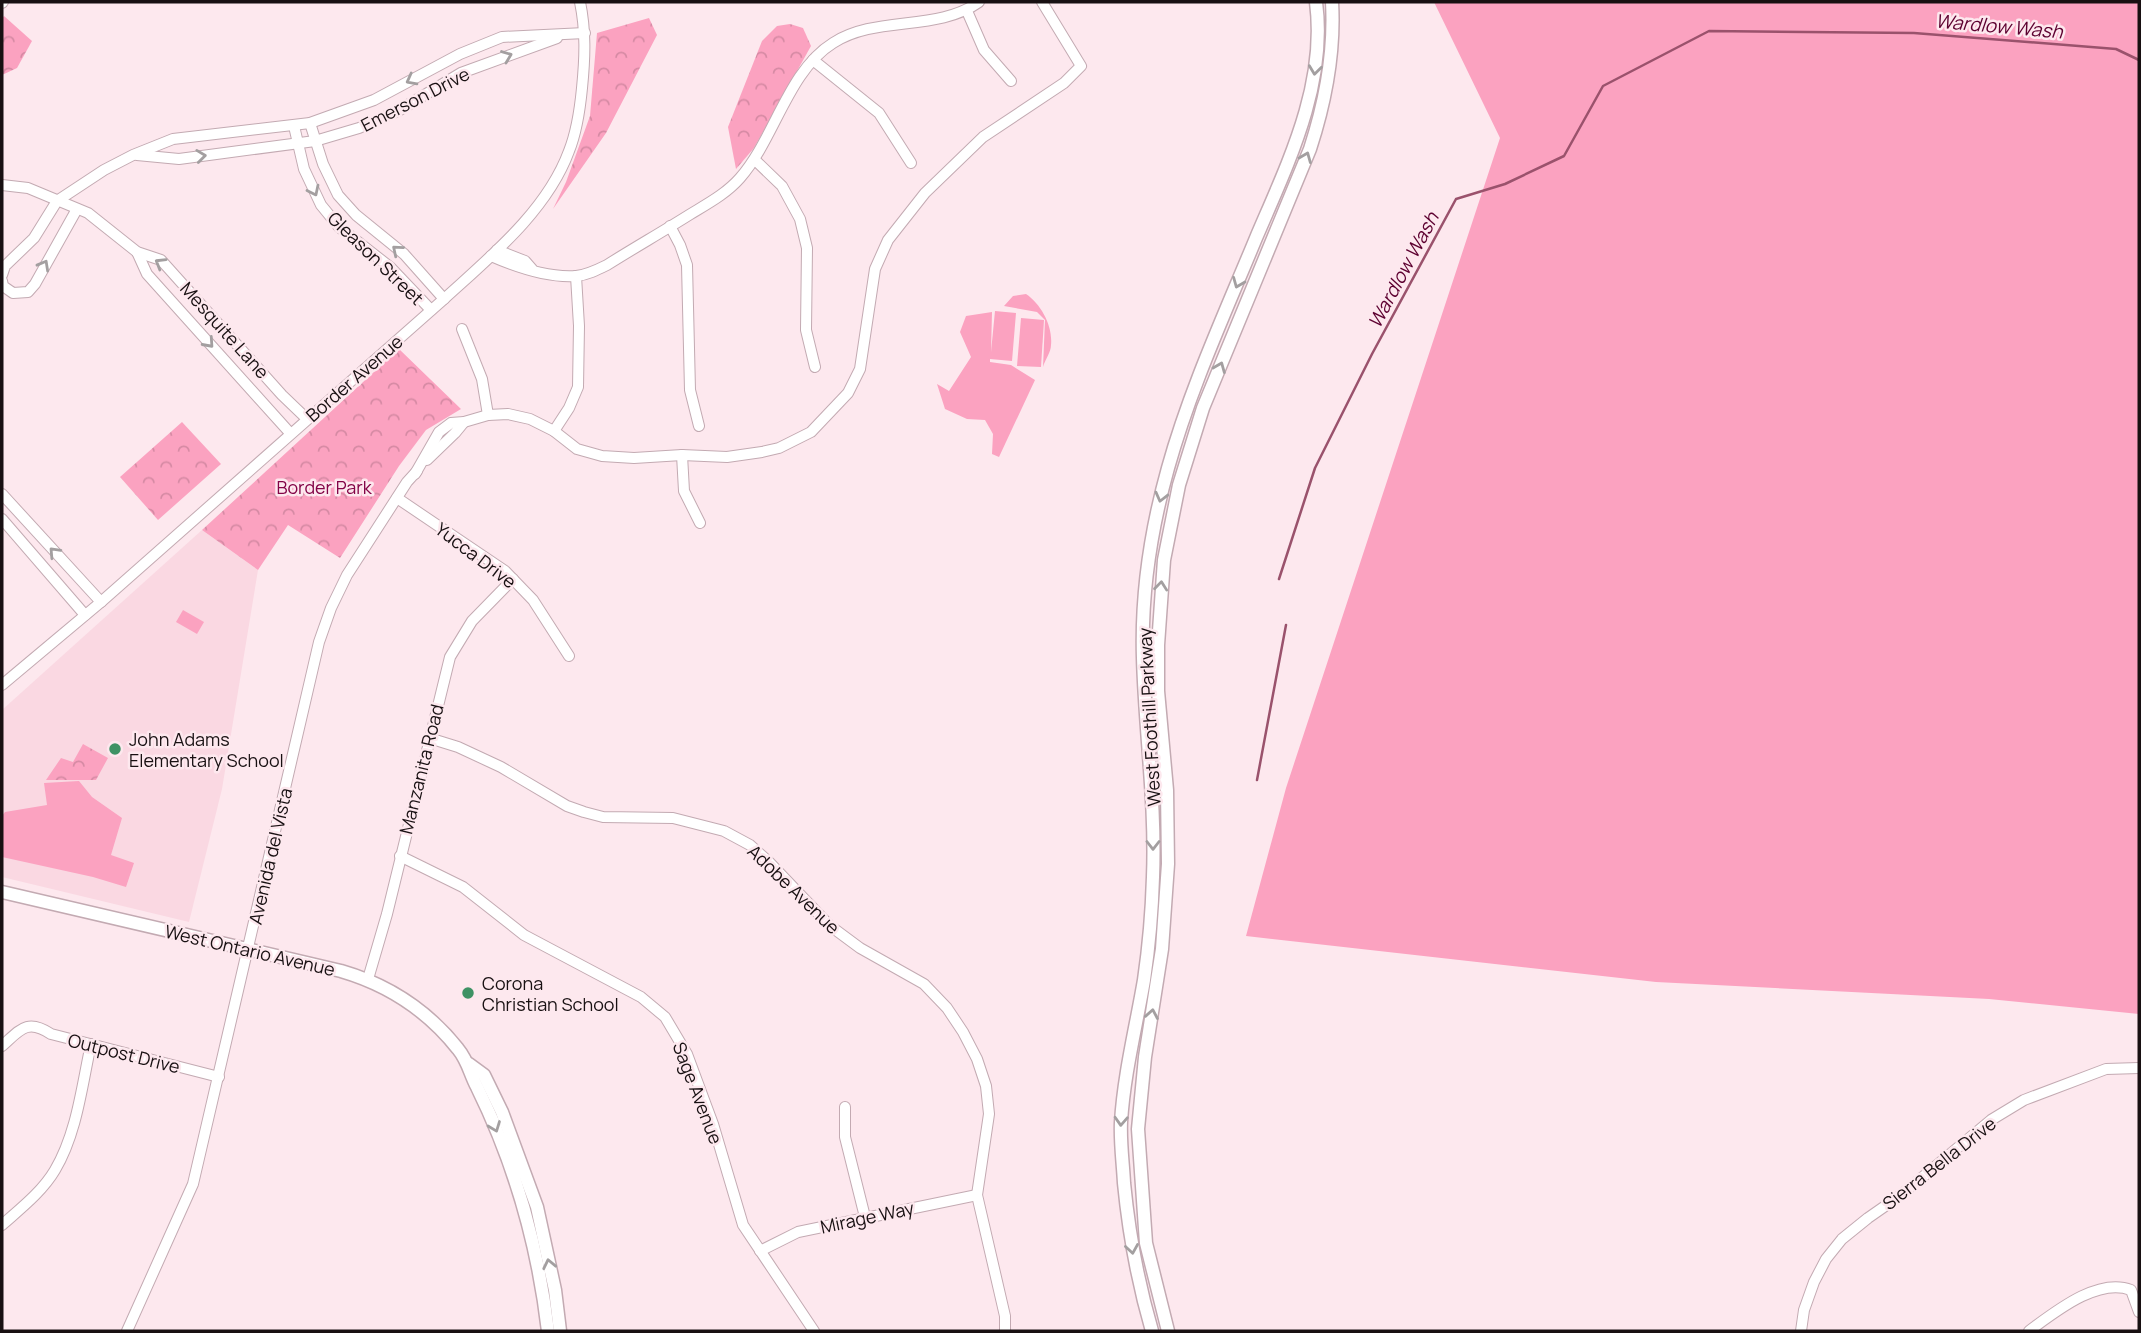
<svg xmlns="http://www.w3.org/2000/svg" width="2141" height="1333" font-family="Manrope,sans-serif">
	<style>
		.built { fill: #fad8e2 }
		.grass { fill: #fba2c0 }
		.park { fill: url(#park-crowns) }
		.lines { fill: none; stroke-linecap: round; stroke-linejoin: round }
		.stream { stroke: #9a526c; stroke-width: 2.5 }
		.minor-casing { stroke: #c3aab2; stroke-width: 12 }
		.major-casing { stroke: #c3aab2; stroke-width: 15 }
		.minor { stroke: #fff; stroke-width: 10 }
		.major { stroke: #fff; stroke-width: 12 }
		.oneway { stroke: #a39fa0 }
		.poi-dot { fill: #3e9264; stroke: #fde8ee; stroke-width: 2.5 }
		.labels { text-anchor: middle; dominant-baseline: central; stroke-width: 5; stroke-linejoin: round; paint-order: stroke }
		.street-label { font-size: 18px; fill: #181012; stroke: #fde8ee }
		.park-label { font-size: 18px; fill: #830447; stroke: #fde8ee }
		.poi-label { font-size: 18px; fill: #181012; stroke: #fde8ee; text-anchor: start }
		.water-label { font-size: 19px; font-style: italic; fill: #5d0030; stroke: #fde8ee }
	</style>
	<defs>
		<pattern id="park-crowns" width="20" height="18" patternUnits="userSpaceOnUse" patternTransform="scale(1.75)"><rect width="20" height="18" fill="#fba2c0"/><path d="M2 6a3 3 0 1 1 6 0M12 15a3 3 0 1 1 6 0" fill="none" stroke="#d68aa4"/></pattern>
	</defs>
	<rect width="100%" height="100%" fill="#fde8ee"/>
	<path class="built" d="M202 530 258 570 222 789 189 922 2 877V710Z"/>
	<g class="grass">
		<path d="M1434 2H2139V1014L1989 999 1656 982 1246 936 1286 788 1500 138Z"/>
		<path d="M1026 294C1041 304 1053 326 1051 345 1051 352 1045 360 1043 367L1045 320 1037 312 1004 306 1013 296Z"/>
		<path d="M995 311 1016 313 1012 361 990 359V362L1011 365 1035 380 999 457 992 454 993 434 985 420 967 419 945 409 937 384 949 391 971 357 960 332 966 316 992 312 991 352Z"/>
		<path d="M1021 318 1044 320 1041 367 1017 366Z"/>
		<path d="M183 610 204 622 197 634 176 622Z"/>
		<path d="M79 781 92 797 122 818 111 855 134 863 126 887 93 877 2 857V816L5 812 47 805 44 783Z"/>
	</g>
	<g class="park">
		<path d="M4 16 32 41 17 68 2 75V19Z"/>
		<path d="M649 18 657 35 606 133 553 209 566 182 590 116 597 33Z"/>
		<path d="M790 24 803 28 811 46 754 148 736 169 728 127 762 41 777 26Z"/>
		<path d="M399 349 461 409 426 430 399 466 340 558 288 525 258 570 202 530Z"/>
		<path d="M182 422 221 464 158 520 120 477Z"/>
		<path d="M83 744 108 758 96 780H46L61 758 73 762Z"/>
	</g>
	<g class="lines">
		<g class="stream">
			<path d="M1279 579 1315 468 1372 354 1456 199 1505 184 1564 156 1603 86 1709 31 1914 33 2116 49 2139 60"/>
			<path d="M1257 780 1286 625"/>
		</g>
		<g class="minor-casing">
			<g id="minor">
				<path d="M2 3 3 2"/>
				<path d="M967 11 984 50 1011 81"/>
				<path d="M813 60 879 113 911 163"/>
				<path d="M310 123 323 164 338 195 356 215 404 254 444 299"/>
				<path d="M294 126 304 169 321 205 339 227 390 267 431 310"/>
				<path d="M137 155 179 159 315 141 359 128 398 111 461 73 557 38"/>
				<path d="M755 160 782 186 800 219 807 248 806 330 815 367"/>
				<path d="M2 185 28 188 88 213 137 252 161 260 282 395 307 419"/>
				<path d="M670 226 680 245 687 265 690 390 699 426"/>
				<path d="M497 250 525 261 532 269"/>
				<path d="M137 252 147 274 290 433"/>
				<path d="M491 256C516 267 548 278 576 276 587 275 597 270 607 265 634 248 662 232 689 215 707 204 726 194 740 178 775 138 788 71 833 43 876 15 937 32 979 2"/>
				<path d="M2 275 5 266 34 238 57 201 104 170 133 155 173 139 310 123 374 100 460 54 502 37 585 33"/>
				<path d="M2 281 3 286 13 293 28 292 35 284 77 209"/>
				<path d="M462 329 482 379 488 415"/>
				<path d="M554 431 569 408 578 387 579 326 576 276"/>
				<path d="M682 455 684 491 700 523"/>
				<path d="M427 460 455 433 464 422"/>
				<path d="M415 474 439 432 451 423 464 422 488 415 508 414 530 419 554 431 577 449 602 456 634 458 682 455 727 457 762 452 779 448 811 432 848 393 860 369 875 269 888 240 925 193 983 137 1064 83 1081 66 1042 2"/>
				<path d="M2 494 101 602"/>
				<path d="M397 498 505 571 533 600 569 656"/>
				<path d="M2 519 85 615"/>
				<path d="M2 685 101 602 444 299C490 257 547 211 569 151 577 131 580 109 582 88 585 58 586 31 580 2"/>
				<path d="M429 738 458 747 501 767 567 806 584 812 603 817 673 818 724 831 750 845 769 862 829 925 860 948 924 984 947 1008 963 1032 977 1059 986 1086 989 1114 977 1195 1005 1316V1331"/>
				<path d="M400 856 463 887 524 935 641 997 665 1017 687 1054 713 1124 743 1225 814 1331"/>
				<path d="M368 979 387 914 450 657 472 621 513 579"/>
				<path d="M2 1046C20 1030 27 1018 51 1034L219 1077"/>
				<path d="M845 1107V1137L865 1217"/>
				<path d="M2 1225C20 1209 42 1192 55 1170 77 1133 82 1085 91 1044"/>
				<path d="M760 1251 798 1232 977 1195"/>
				<path d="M127 1331 193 1184 319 642 331 608 347 575 407 482 417 471"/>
				<path d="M1801 1331 1804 1310 1814 1282 1826 1259 1842 1239 1868 1218 1901 1195 1991 1120 2024 1100 2106 1069 2139 1068"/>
				<path d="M2029 1331C2055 1312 2098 1277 2131 1290L2139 1312"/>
			</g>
		</g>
		<g class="major-casing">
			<g id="major">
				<path d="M2 892 341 971C389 985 428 1011 458 1049 468 1061 470 1074 477 1087 515 1164 538 1246 548 1331"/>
				<path d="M469 1064 484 1075 502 1112 537 1207 555 1290 560 1331"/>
				<path d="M1152 1331C1138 1283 1129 1234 1124 1183 1123 1163 1120 1142 1121 1122 1124 1074 1136 1027 1144 980 1149 946 1152 911 1153 877 1156 804 1145 731 1143 658 1141 595 1151 529 1168 468 1190 389 1225 313 1256 238 1288 163 1327 85 1316 2"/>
				<path d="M1168 1331 1146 1243 1138 1129 1145 1057 1162 949 1168 864 1167 790 1158 691V645L1164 560 1179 485 1203 408 1310 149C1326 100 1335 53 1332 2"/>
			</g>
		</g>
		<use href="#minor" class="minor"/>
		<use href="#major" class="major"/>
	</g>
	<defs><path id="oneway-chevron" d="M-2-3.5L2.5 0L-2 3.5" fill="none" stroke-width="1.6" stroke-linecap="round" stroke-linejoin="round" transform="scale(1.75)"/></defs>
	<g class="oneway">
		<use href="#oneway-chevron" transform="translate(507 56) rotate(-21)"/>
		<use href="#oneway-chevron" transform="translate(1315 70) rotate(97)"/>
		<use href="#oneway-chevron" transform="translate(411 80) rotate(152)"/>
		<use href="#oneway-chevron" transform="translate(201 156) rotate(-7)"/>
		<use href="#oneway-chevron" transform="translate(1306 157) rotate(-68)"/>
		<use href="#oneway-chevron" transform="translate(314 191) rotate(64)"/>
		<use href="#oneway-chevron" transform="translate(397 250) rotate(-140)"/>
		<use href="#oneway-chevron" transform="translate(160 263) rotate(-149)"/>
		<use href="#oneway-chevron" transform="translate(44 265) rotate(-61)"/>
		<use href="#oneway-chevron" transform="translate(1238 283) rotate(112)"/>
		<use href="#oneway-chevron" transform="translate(209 343) rotate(48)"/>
		<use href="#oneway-chevron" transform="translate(1220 367) rotate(-68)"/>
		<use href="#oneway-chevron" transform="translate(1161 497) rotate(104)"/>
		<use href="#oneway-chevron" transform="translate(54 552) rotate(-133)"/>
		<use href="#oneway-chevron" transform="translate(1161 586) rotate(-84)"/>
		<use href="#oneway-chevron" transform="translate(1153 845) rotate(90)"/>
		<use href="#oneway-chevron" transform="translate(1152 1014) rotate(-80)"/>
		<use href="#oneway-chevron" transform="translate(1121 1121) rotate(93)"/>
		<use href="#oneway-chevron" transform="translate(495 1127) rotate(69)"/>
		<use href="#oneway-chevron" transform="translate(1132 1249) rotate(81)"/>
		<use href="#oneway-chevron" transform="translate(549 1264) rotate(-102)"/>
	</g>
	<g class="poi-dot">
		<circle cx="115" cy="749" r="7"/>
		<circle cx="468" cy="993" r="7"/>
	</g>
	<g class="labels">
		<g class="street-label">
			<text transform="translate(415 99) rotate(-27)">Emerson Drive</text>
			<text transform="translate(376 258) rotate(44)">Gleason Street</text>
			<text transform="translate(225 330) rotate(48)">Mesquite Lane</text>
			<text transform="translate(354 378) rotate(-41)">Border Avenue</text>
			<text transform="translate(476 555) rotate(37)">Yucca Drive</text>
			<text transform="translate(1149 717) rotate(-93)">West Foothill Parkway</text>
			<text transform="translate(421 769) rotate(-76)">Manzanita Road</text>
			<text transform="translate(270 856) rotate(-77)">Avenida del Vista</text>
			<text transform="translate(794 889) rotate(44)">Adobe Avenue</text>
			<text transform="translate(250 950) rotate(13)">West Ontario Avenue</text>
			<text transform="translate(124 1053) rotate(14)">Outpost Drive</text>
			<text transform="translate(698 1093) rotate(69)">Sage Avenue</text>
			<text transform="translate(1939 1163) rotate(-38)">Sierra Bella Drive</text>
			<text transform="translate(867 1217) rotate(-12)">Mirage Way</text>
		</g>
		<g class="park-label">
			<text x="324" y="487">Border Park</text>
		</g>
		<g class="poi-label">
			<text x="129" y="739">John Adams<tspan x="129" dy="21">Elementary School</tspan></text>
			<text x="482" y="983">Corona<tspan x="482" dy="21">Christian School</tspan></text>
		</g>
		<g class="water-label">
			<text transform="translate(1999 26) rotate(5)">Wardlow Wash</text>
			<text transform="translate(1403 270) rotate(-62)">Wardlow Wash</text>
		</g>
	</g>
	<rect width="2141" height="1333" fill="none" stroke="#181012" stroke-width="7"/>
</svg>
